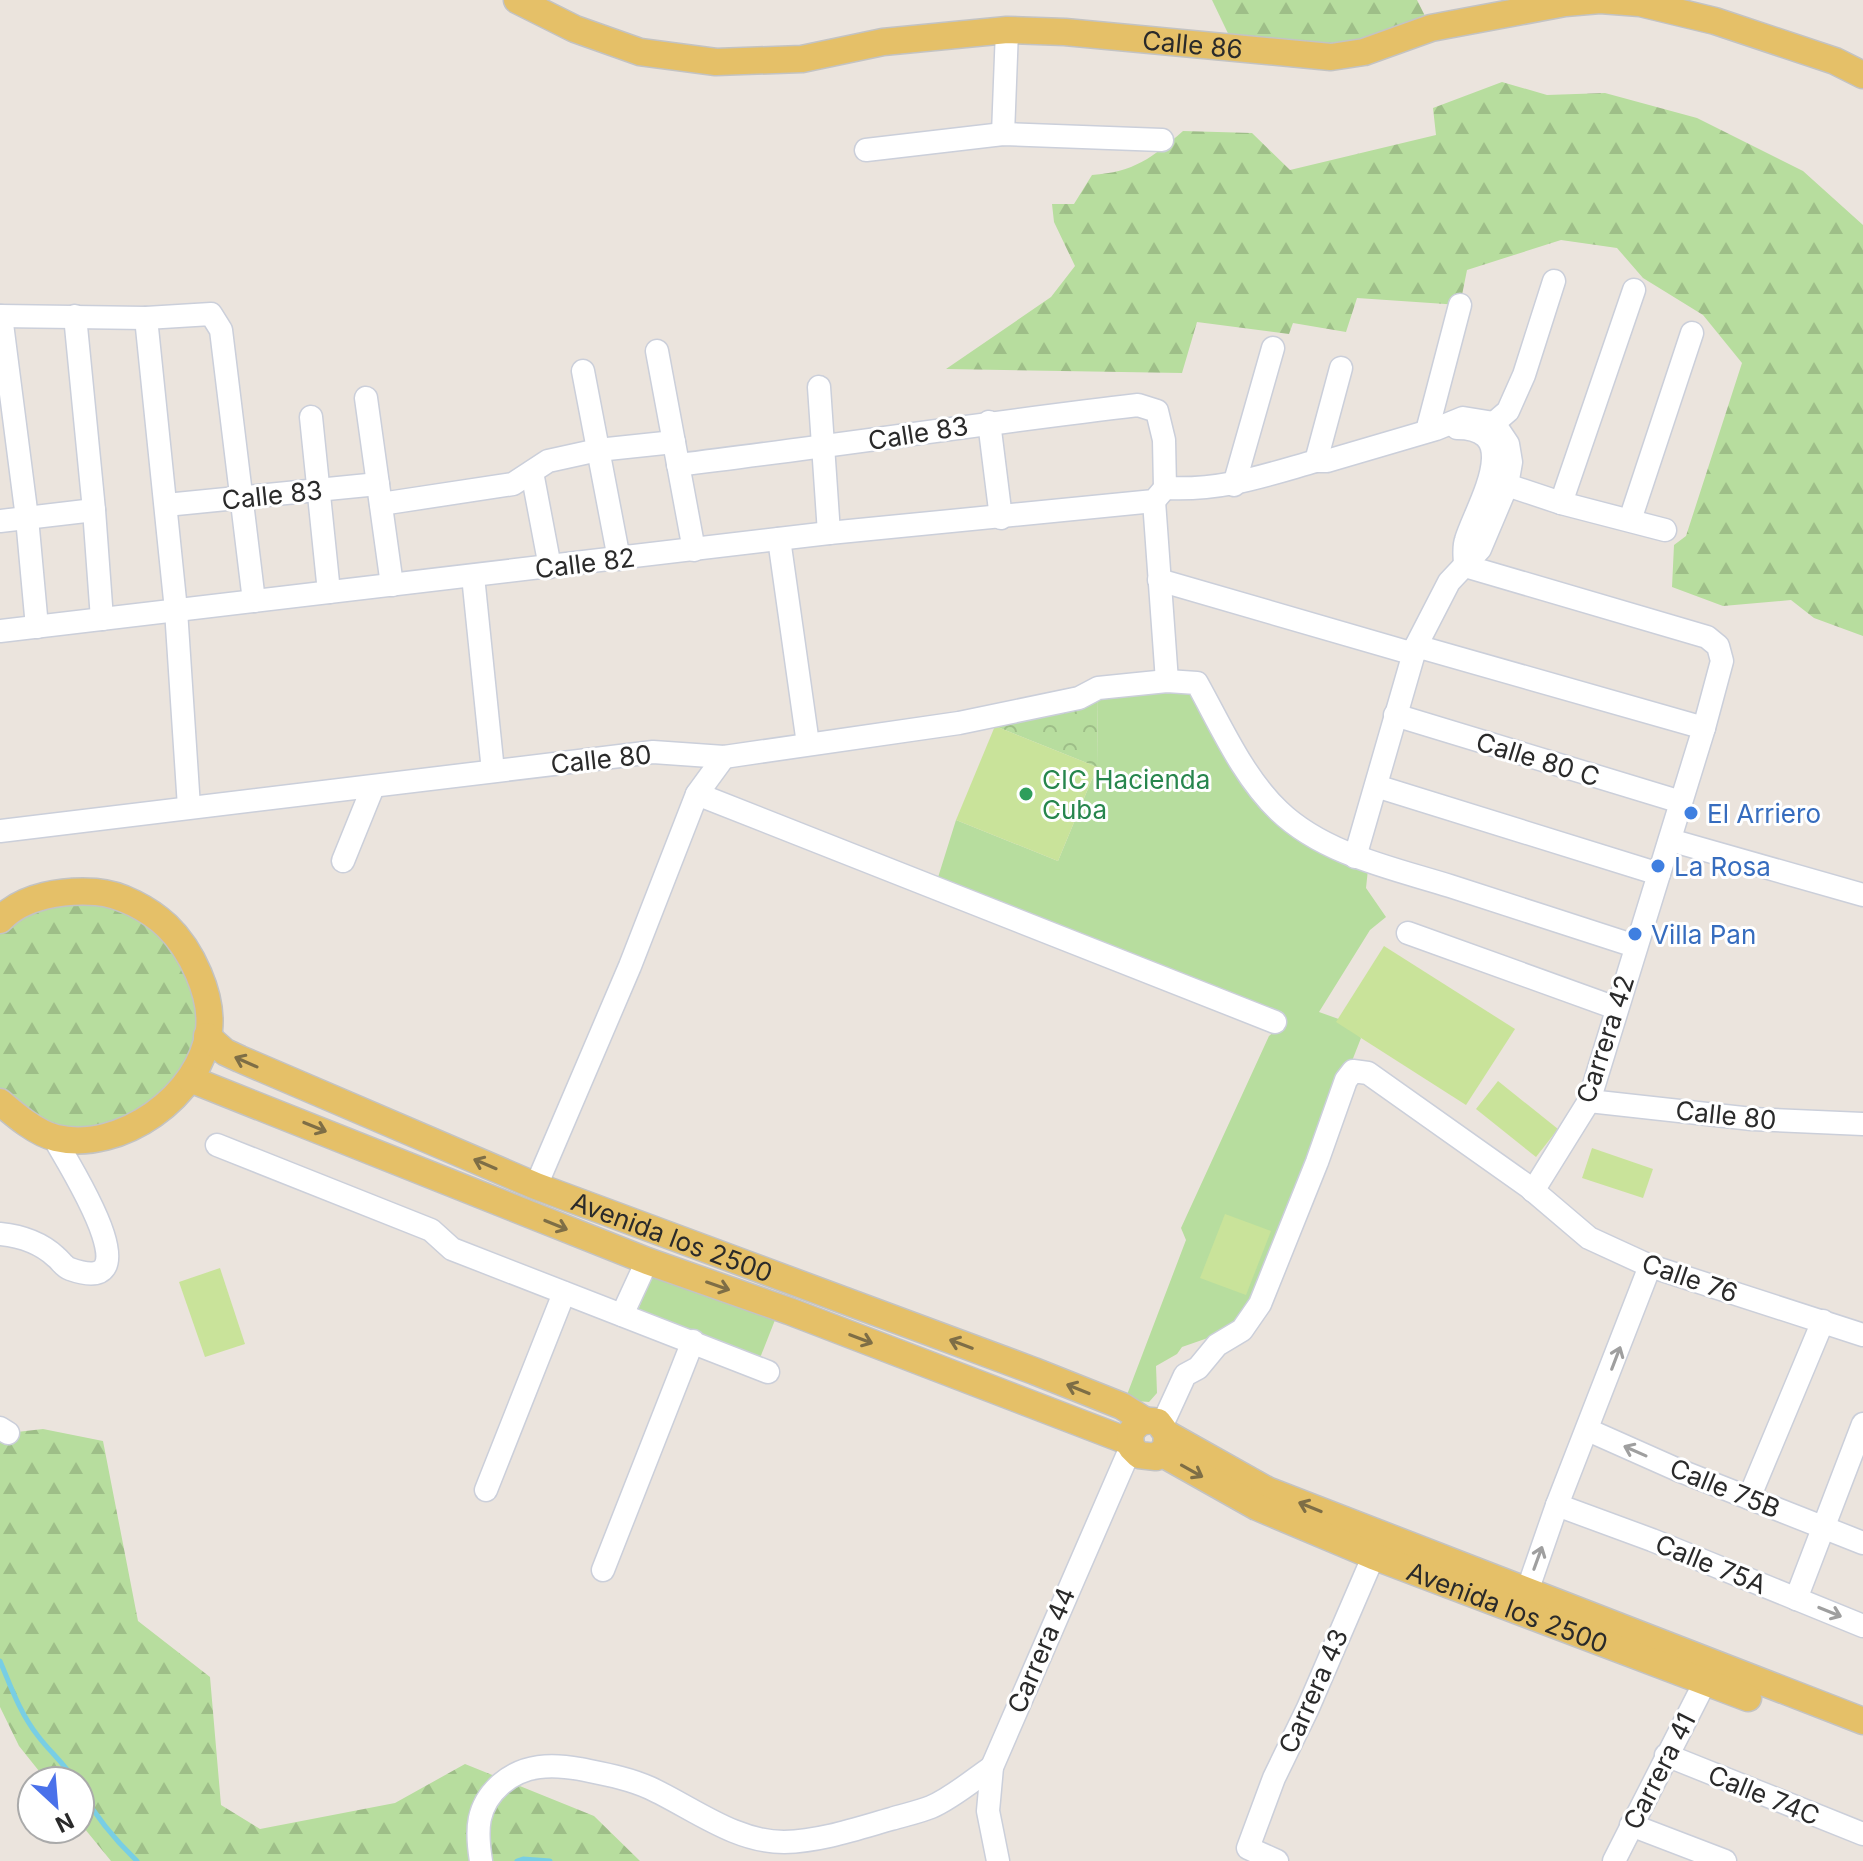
<svg xmlns="http://www.w3.org/2000/svg" width="1863" height="1861" font-family="Inter,sans-serif">
	<style>
		.grass { fill: #b7dd9e }
		.forest { fill: url(#forest-firs) }
		.park { fill: url(#park-crowns) }
		.pitch { fill: #c9e39a }
		.lines { fill: none; stroke-linecap: round; stroke-linejoin: round }
		.stream { stroke: #78cee4; stroke-width: 5 }
		.minor-casing { stroke: #cbcfda; stroke-width: 25 }
		.major-casing { stroke: #c3c3c3; stroke-width: 29 }
		.minor { stroke: #fff; stroke-width: 22 }
		.major { stroke: #e5c068; stroke-width: 26 }
		.oneway { stroke: #7e6e46 }
		.oneway2 { stroke: #9f9f9f }
		.leisure-dot { fill: #2e9e5b; stroke: #fff; stroke-width: 3 }
		.shop-dot { fill: #3f7fe0; stroke: #fff; stroke-width: 3 }
		.labels { text-anchor: middle; dominant-baseline: central; stroke-width: 6; stroke-linejoin: round; paint-order: stroke }
		.street-label { font-size: 26px; fill: #2a2a2a; stroke: #fff }
		.leisure-label { font-size: 26px; fill: #27864d; stroke: #fff; text-anchor: start }
		.shop-label { font-size: 26px; fill: #366cbe; stroke: #fff; text-anchor: start }
	</style>
	<defs>
		<pattern id="forest-firs" width="22" height="20" patternUnits="userSpaceOnUse" patternTransform="scale(2)"><rect width="22" height="20" fill="#b7dd9e"/><path d="M5 1l3.5 6h-7zM16 11l3.5 6h-7z" fill="#9ebe88"/></pattern>
		<pattern id="park-crowns" width="20" height="18" patternUnits="userSpaceOnUse" patternTransform="scale(2)"><rect width="20" height="18" fill="#b7dd9e"/><path d="M2 6a3 3 0 1 1 6 0M12 15a3 3 0 1 1 6 0" fill="none" stroke="#9ebe88"/></pattern>
	</defs>
	<rect width="100%" height="100%" fill="#ebe4dd"/>
	<g class="grass">
		<path d="M1197 683 1265 810 1369 860 1366 888 1386 917 1370 930 1319 1012 1347 1022 1361 1038 1309 1171 1245 1312 1225 1332 1182 1347 1177 1354 1156 1366 1157 1393 1149 1402 1125 1400 1186 1240 1181 1228 1269 1036 1279 1028 1282 1011 1275 1022 935 887 956 820 1058 861 1097 767 1098 688Z"/>
		<path d="M653 1271 775 1320 760 1358 637 1313Z"/>
	</g>
	<g class="forest">
		<path d="M1212 0H1417L1431 28 1380 47 1235 48Z"/>
		<path d="M1502 82 1547 95 1605 93 1697 118 1803 171 1863 225V636L1814 618 1791 600 1723 606 1672 587 1674 545 1686 536 1742 363 1703 315 1643 278 1617 248 1561 240 1467 270 1460 305 1357 298 1346 332 1293 323 1289 334 1197 322 1182 373 946 369 1051 297 1075 266 1054 222 1052 204H1074L1092 175C1134 172 1152 158 1183 131L1252 133 1290 170 1436 135 1433 108Z"/>
		<path d="M50 895 155 915 208 1011 190 1079 82 1141 0 1102V920Z"/>
		<path d="M0 1428 8 1433 43 1429 103 1441 138 1621 210 1677 221 1805 260 1829 395 1803 465 1764 594 1816 640 1861H111L80 1823V1781H47L19 1746 0 1707Z"/>
	</g>
	<path class="park" d="M1098 688 1097 767 995 726Z"/>
	<g class="pitch">
		<path d="M995 726 1097 767 1058 861 956 820Z"/>
		<path d="M1384 946 1515 1029 1466 1105 1336 1022Z"/>
		<path d="M1498 1081 1558 1129 1536 1157 1476 1109Z"/>
		<path d="M1592 1148 1653 1169 1643 1198 1582 1178Z"/>
		<path d="M1225 1214 1271 1231 1246 1295 1200 1278Z"/>
		<path d="M220 1268 245 1344 205 1357 179 1282Z"/>
	</g>
	<g class="lines">
		<g class="stream">
			<path d="M0 1661C11 1687 20 1713 38 1736 50 1752 65 1764 75 1781"/>
			<path d="M80 1789C96 1817 114 1839 137 1861"/>
			<path d="M517 1861 523 1859 550 1861"/>
		</g>
		<g class="minor-casing">
			<g id="minor">
				<path d="M1003 134 1007 30"/>
				<path d="M866 150 1003 134 1162 140"/>
				<path d="M0 316 146 318 211 314 221 330 254 601"/>
				<path d="M1 316 27 518 37 627"/>
				<path d="M75 316 94 510 102 619"/>
				<path d="M146 318 176 610 189 807"/>
				<path d="M657 351 694 550"/>
				<path d="M583 371 619 559"/>
				<path d="M819 387 829 533"/>
				<path d="M366 398 392 585"/>
				<path d="M311 417 329 592"/>
				<path d="M989 422 1001 518"/>
				<path d="M1494 423 1508 411 1524 375 1554 281"/>
				<path d="M1457 428C1527 428 1475 509 1466 540 1463 548 1465 557 1465 566"/>
				<path d="M1427 431 1460 305"/>
				<path d="M1316 461 1341 368"/>
				<path d="M678 465C832 446 985 423 1138 405L1157 411 1164 440 1165 488"/>
				<path d="M532 472 550 567"/>
				<path d="M1234 485 1273 348"/>
				<path d="M1507 485 1561 503 1665 530"/>
				<path d="M1165 488C1222 491 1263 476 1316 461H1327L1436 429 1463 418 1494 423 1508 444 1511 462 1507 485 1480 549 1449 582 1416 646 1355 857"/>
				<path d="M1154 501 1167 681"/>
				<path d="M1561 503 1634 290"/>
				<path d="M381 504 513 484 548 461 598 450 674 442"/>
				<path d="M166 505 378 484"/>
				<path d="M1630 520 1692 333"/>
				<path d="M0 521 94 510"/>
				<path d="M779 539 808 744"/>
				<path d="M1465 566 1707 637 1718 646 1722 661 1704 728 1589 1101 1533 1191"/>
				<path d="M473 576 493 771"/>
				<path d="M1159 580 1414 654"/>
				<path d="M0 631 829 533 1154 501 1165 488"/>
				<path d="M1416 646 1704 728"/>
				<path d="M1395 715 1681 802"/>
				<path d="M1376 786 1659 874"/>
				<path d="M697 794 1275 1022"/>
				<path d="M0 831 653 752 724 757 959 723 1079 698 1098 688 1167 681 1197 683C1221 726 1243 777 1279 811 1324 854 1392 868 1450 886 1512 906 1573 926 1635 946"/>
				<path d="M1670 840 1863 895"/>
				<path d="M343 861 373 787"/>
				<path d="M1408 933 1616 1008"/>
				<path d="M1589 1101 1752 1119 1863 1124"/>
				<path d="M217 1145 431 1230 452 1249 768 1372"/>
				<path d="M536 1186 630 966 697 794 724 757"/>
				<path d="M0 1234C20 1236 41 1243 56 1257 61 1261 64 1267 70 1269 157 1300 66 1160 54 1138"/>
				<path d="M622 1315 647 1261"/>
				<path d="M1162 1425 1185 1375 1198 1368 1217 1345 1242 1330 1260 1304 1317 1162 1346 1080 1353 1071 1368 1073 1529 1187 1589 1238 1650 1266 1863 1335"/>
				<path d="M0 1428 8 1433"/>
				<path d="M1588 1430 1678 1470 1863 1543"/>
				<path d="M486 1490 564 1293"/>
				<path d="M1749 1498 1823 1321"/>
				<path d="M1557 1505 1652 1540 1863 1626"/>
				<path d="M603 1570 693 1341"/>
				<path d="M1796 1599 1863 1424"/>
				<path d="M1522 1606 1557 1505 1650 1266"/>
				<path d="M1666 1755 1863 1834"/>
				<path d="M1631 1825 1725 1861"/>
				<path d="M481 1861C476 1830 476 1806 501 1784 524 1764 552 1764 580 1769 604 1774 628 1778 650 1788 693 1808 735 1842 784 1842 821 1841 856 1829 891 1819 904 1815 919 1812 931 1807 952 1798 973 1780 992 1767"/>
				<path d="M998 1861 988 1811 992 1767 1131 1447"/>
				<path d="M1277 1861 1248 1848 1274 1778 1308 1708 1380 1541"/>
				<path d="M1614 1861 1705 1682"/>
			</g>
		</g>
		<g class="major-casing">
			<g id="major">
				<path id="s1" d="M517 0 575 29 640 52 716 62 802 59 883 42 1007 30 1065 32 1331 57 1364 52 1431 28 1565 3 1600 0 1640 3 1715 21 1835 61 1863 75"/>
				<path d="M0 920C23 895 64 890 96 892 121 894 149 909 167 926 191 949 213 995 209 1030 201 1096 120 1153 56 1138 36 1133 15 1115 0 1102"/>
				<path id="s2" d="M207 1036 225 1052 240 1059 536 1186 1034 1371 1122 1406 1144 1420"/>
				<path d="M190 1079 647 1261 789 1311 1130 1442"/>
				<path d="M1167 1434 1166 1448 1156 1457 1139 1455 1131 1447 1130 1435C1135 1423 1144 1418 1158 1422L1167 1434 1267 1490 1863 1721"/>
				<path id="s3" d="M1161 1453 1257 1507 1373 1556 1748 1698"/>
			</g>
		</g>
		<use href="#minor" class="minor"/>
		<use href="#major" class="major"/>
	</g>
	<defs><path id="oneway-shaft" d="M-6 0H5M1.5-3L5.5 0L1.5 3" fill="none" stroke-width="1.6" stroke-linecap="round" stroke-linejoin="round" transform="scale(2)"/></defs>
	<g class="oneway">
		<use href="#oneway-shaft" transform="translate(246 1062) rotate(-156)"/>
		<use href="#oneway-shaft" transform="translate(315 1127) rotate(22)"/>
		<use href="#oneway-shaft" transform="translate(485 1164) rotate(-157)"/>
		<use href="#oneway-shaft" transform="translate(556 1225) rotate(22)"/>
		<use href="#oneway-shaft" transform="translate(718 1286) rotate(19)"/>
		<use href="#oneway-shaft" transform="translate(861 1339) rotate(21)"/>
		<use href="#oneway-shaft" transform="translate(961 1344) rotate(-159)"/>
		<use href="#oneway-shaft" transform="translate(1078 1389) rotate(-158)"/>
		<use href="#oneway-shaft" transform="translate(1192 1471) rotate(29)"/>
		<use href="#oneway-shaft" transform="translate(1310 1507) rotate(-158)"/>
	</g>
	<g class="oneway2">
		<use href="#oneway-shaft" transform="translate(1616 1358) rotate(-69)"/>
		<use href="#oneway-shaft" transform="translate(1635 1451) rotate(-156)"/>
		<use href="#oneway-shaft" transform="translate(1538 1558) rotate(-70)"/>
		<use href="#oneway-shaft" transform="translate(1830 1612) rotate(22)"/>
	</g>
	<circle class="leisure-dot" cx="1026" cy="794" r="8"/>
	<g class="shop-dot">
		<circle cx="1691" cy="813" r="8"/>
		<circle cx="1658" cy="866" r="8"/>
		<circle cx="1635" cy="934" r="8"/>
	</g>
	<g class="labels">
		<g class="street-label">
			<text stroke="none"><textPath href="#s1" startOffset="690">Calle 86</textPath></text>
			<text transform="translate(918 433) rotate(-9)">Calle 83</text>
			<text transform="translate(272 495) rotate(-6)">Calle 83</text>
			<text transform="translate(585 563) rotate(-7)">Calle 82</text>
			<text transform="translate(601 759) rotate(-6)">Calle 80</text>
			<text transform="translate(1538 759) rotate(17)">Calle 80 C</text>
			<text transform="translate(1605 1039) rotate(-72)">Carrera 42</text>
			<text transform="translate(1726 1115) rotate(6)">Calle 80</text>
			<text stroke="none"><textPath href="#s2" startOffset="508">Avenida los 2500</textPath></text>
			<text transform="translate(1690 1278) rotate(19)">Calle 76</text>
			<text transform="translate(1725 1488) rotate(22)">Calle 75B</text>
			<text transform="translate(1711 1564) rotate(22)">Calle 75A</text>
			<text stroke="none"><textPath href="#s3" startOffset="380">Avenida los 2500</textPath></text>
			<text transform="translate(1041 1650) rotate(-67)">Carrera 44</text>
			<text transform="translate(1313 1691) rotate(-66)">Carrera 43</text>
			<text transform="translate(1659 1771) rotate(-63)">Carrera 41</text>
			<text transform="translate(1764 1795) rotate(22)">Calle 74C</text>
		</g>
		<g class="leisure-label">
			<text x="1042" y="779">CIC Hacienda<tspan x="1042" dy="30">Cuba</tspan></text>
		</g>
		<g class="shop-label">
			<text x="1707" y="813">El Arriero</text>
			<text x="1674" y="866">La Rosa</text>
			<text x="1651" y="934">Villa Pan</text>
		</g>
	</g>
	<g transform="translate(56 1805) rotate(154)"><circle r="38" fill="#ffffff" stroke="#aaaaaa" stroke-width="2"/>
	<path d="M0-6L14 30L0 20L-14 30Z" fill="#4a71ea"/>
	<text y="-12" font-size="22" font-weight="bold" text-anchor="middle" fill="#2a2a2a">N</text>
	</g>
</svg>
